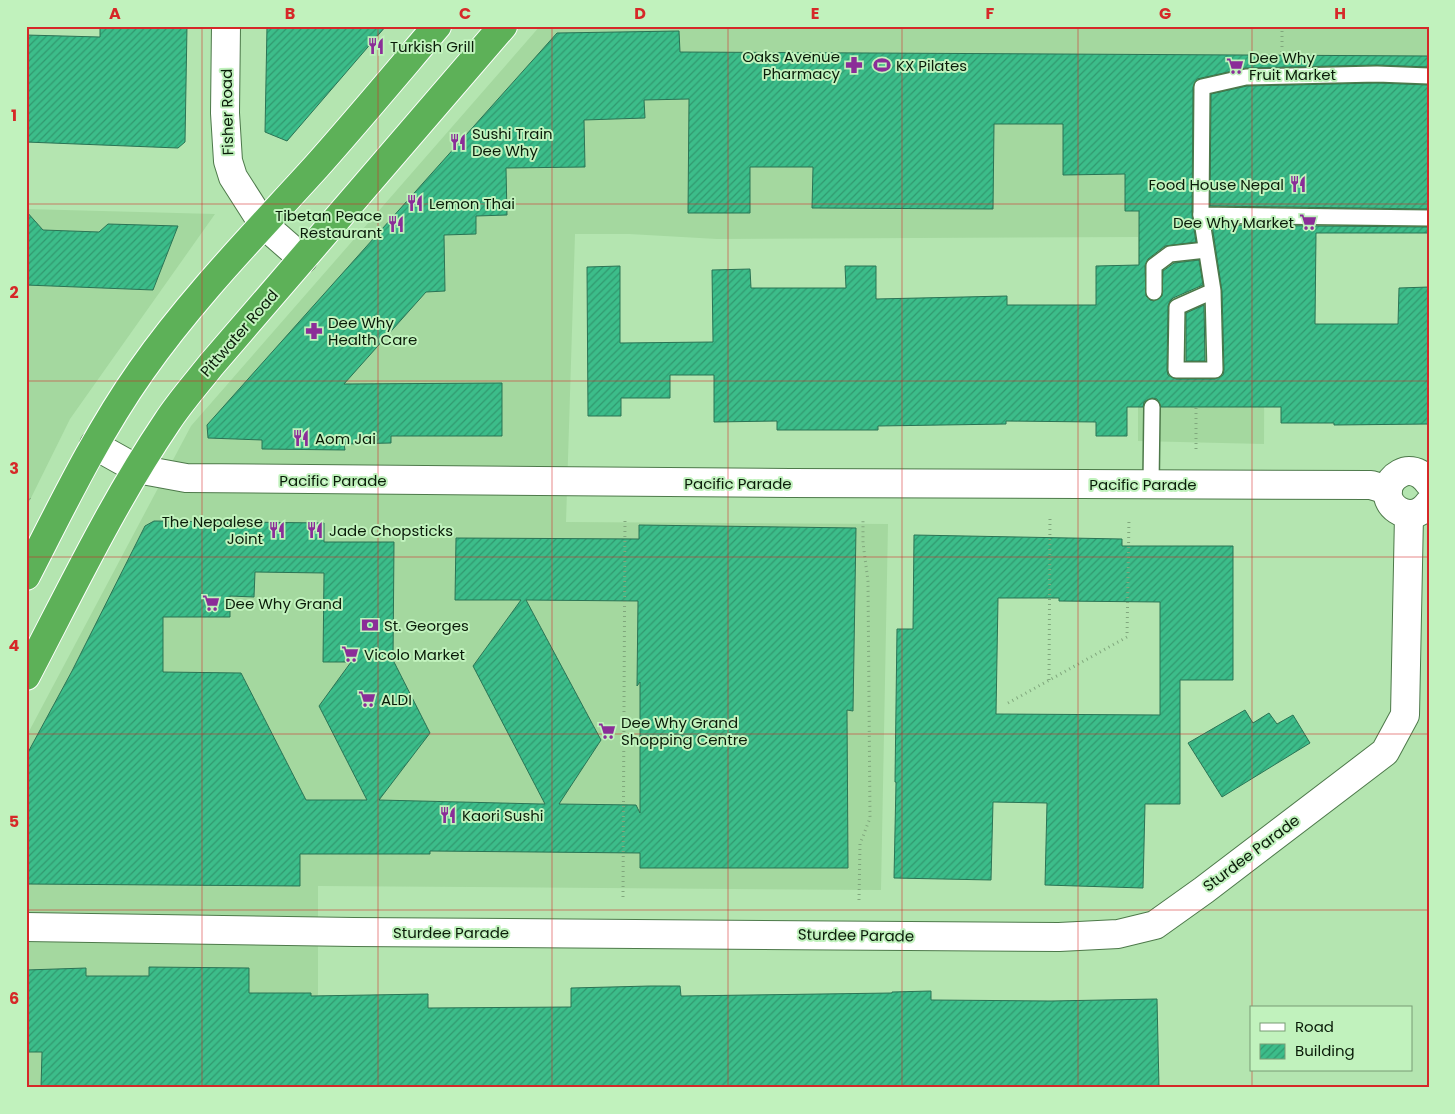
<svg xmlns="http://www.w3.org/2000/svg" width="1455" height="1114" font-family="Poppins,sans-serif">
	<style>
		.built { fill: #a4d89f }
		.building { fill: url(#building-hatch); stroke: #2b7455; fill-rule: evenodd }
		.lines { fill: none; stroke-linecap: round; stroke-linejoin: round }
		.lane-casing { stroke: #4d794a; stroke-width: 18 }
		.street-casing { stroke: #4d794a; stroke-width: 30 }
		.secondary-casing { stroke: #4d794a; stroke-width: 30 }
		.highway-casing { stroke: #fff; stroke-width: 30 }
		.path { stroke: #80a77d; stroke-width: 3; stroke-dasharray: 1 4; stroke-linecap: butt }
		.lane { stroke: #fff; stroke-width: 15 }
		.street { stroke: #fff; stroke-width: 28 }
		.secondary { stroke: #fff; stroke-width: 28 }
		.highway { stroke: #5db158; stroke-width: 28 }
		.grid { fill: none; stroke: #d62828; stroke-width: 1; stroke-opacity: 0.55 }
		.labels { text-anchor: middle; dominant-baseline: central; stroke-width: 4; stroke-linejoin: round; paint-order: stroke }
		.poi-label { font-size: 15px; fill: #0a1c09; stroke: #c1f2bd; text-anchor: start }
		.street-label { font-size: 15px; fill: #0a1c09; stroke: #c1f2bd }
		.neatline { fill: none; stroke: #d62828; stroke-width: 2 }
		.grid-label { font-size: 16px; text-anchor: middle; font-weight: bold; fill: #d62828 }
	</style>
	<defs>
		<pattern id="building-hatch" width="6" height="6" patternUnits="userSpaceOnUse" patternTransform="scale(1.25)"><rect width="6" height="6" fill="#3cbd8a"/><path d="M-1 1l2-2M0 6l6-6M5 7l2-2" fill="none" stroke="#31996f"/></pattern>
	</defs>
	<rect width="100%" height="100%" fill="#b4e5b0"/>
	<g class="built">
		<path d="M540 26H1429V233H1265L1264 444 1138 441V237L717 239 629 234H575L566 522 888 524 881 890 318 886V1088H26V737L191 426Z"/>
		<path d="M26 209 215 214 70 419 26 508Z"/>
	</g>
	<g class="building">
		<path d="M100 26H187L185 142 178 148 26 142V35L100 37Z"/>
		<path d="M267 26H386L287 141 265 132Z"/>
		<path d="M679 31 680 52 1429 56V67L1377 65 1246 68 1197 79 1193 87 1192 215 1196 242 1165 246 1148 259 1145 266 1146 296 1150 300 1154 301 1162 296 1163 271 1174 263 1199 260 1203 285 1173 298 1170 301 1168 306 1167 370 1168 375 1176 379H1215L1223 375 1224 370 1222 291 1212 225 1429 227V233H1316L1315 324H1398L1399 288 1429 287V424L1334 425V423H1281V407H1161L1157 399 1152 398 1144 402 1143 407H1127V436H1096V422L1006 421V424L878 426V430H777V421L714 422V375H670V398H621V416H588L587 267 620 266V343L713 342 712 270 750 269 751 288H846L845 266H876V299L1007 296V305H1096V266L1139 265V211H1125V174L1063 175V124H994L993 209 812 208 813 167H750V213H688L689 99 644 100 645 118 584 120 585 167 506 168 507 215 476 216V234L444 235 445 291 426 292 344 384 502 383V436H391V443L344 444 345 450 262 449V440L208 438 207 425 557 33Z"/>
		<path d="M1377 83 1429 85V209L1210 206 1211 94 1247 86Z"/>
		<path d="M26 211 43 230 99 232 108 224 178 226 153 290 26 285Z"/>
		<path d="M1204 305 1205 361H1186V313Z"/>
		<path d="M154 521 324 523V542H394L393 660 430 733 379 800 541 804H545L473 666 521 600H455L456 538 639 539V525L856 528 853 711 847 710 848 868H640V853L430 851V854H300V886L26 884V756L72 671 145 526ZM255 572 324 573 323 662H351L319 706 367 800H306L241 673 163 672V617H230V596L254 597ZM526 600 638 601 637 686 640 682V813L636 805 559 804 601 740Z"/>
		<path d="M914 535 1122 539V546H1233V680H1180V804H1145L1143 888 1045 885 1047 803 993 802 991 880 894 878 896 782H895L897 629H913ZM998 598H1059V601L1160 602V715L996 714Z"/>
		<path d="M1245 710 1253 723 1269 713 1277 724 1293 715 1310 743 1222 797 1188 743Z"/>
		<path d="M149 967 249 968V993H311V996L428 994V1008L571 1007V988L650 986H680L681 996 892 993V992L931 991V1000L1051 1001 1157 999 1159 1088H41L42 1052H26V970L86 968V976H149Z"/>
	</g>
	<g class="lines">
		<g class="lane-casing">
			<g id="lane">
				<path d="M1429 76 1377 74 1246 77 1202 87 1201 215 1429 218"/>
				<path d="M1201 215 1213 291 1215 370H1176L1177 307 1213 291"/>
				<path d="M1154 292V266L1170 254 1206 250"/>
				<path d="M1151 484 1152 407"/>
			</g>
		</g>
		<g class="street-casing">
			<g id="street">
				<path d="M94 445 137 469 186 478 790 483 1371 485 1388 490"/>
				<path d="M1429 483C1424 476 1418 471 1409 471 1403 471 1396 475 1392 480 1375 503 1411 529 1429 503"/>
				<path d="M26 927 354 932 1059 937 1118 934 1155 925 1204 890 1385 752 1405 715 1409 515"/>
			</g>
		</g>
		<g class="secondary-casing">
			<path id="secondary" d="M226 26 225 113 228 161 233 177 263 224 303 259"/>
		</g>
		<g class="highway-casing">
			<g id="highway">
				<path d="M26 576C62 506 96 435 141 371 192 298 256 233 316 167 357 121 397 73 437 26"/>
				<path d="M26 676C71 590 113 502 167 422 180 402 196 384 211 365L503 26"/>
			</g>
		</g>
		<g class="path">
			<path d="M1282 26V55"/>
			<path d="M1196 449V407"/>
			<path d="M26 495 32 502"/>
			<path d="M1049 680 1050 518"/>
			<path d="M1008 703 1127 637 1129 518"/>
			<path d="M623 897 625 518"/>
			<path d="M859 900 860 844 870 818 868 581 863 543V519"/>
		</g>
		<use href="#lane" class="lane"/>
		<use href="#street" class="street"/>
		<use href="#secondary" class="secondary"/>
		<use href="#highway" class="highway"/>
	</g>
	<path class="grid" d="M202 26V1088M378 26V1088M552 26V1088M728 26V1088M902 26V1088M1078 26V1088M1252 26V1008M26 204H1429M26 381H1429M26 557H1429M26 734H1429M26 910H1429M1252 1070V1088"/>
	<defs>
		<g id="restaurant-bare" transform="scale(1.35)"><path d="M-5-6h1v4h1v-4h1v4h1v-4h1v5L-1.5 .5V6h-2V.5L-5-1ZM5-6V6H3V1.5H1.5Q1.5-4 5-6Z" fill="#8b2d98" stroke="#c1f2bd" stroke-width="2.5" paint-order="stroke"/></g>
		<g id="pharmacy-bare" transform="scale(1.35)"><path d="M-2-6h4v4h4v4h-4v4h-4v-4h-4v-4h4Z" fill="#8b2d98" stroke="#c1f2bd" stroke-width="2.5" paint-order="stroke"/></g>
		<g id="stadium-bare" transform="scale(1.35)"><path d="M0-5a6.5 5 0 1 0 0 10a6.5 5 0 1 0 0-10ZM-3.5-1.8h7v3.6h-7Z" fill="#8b2d98" stroke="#c1f2bd" stroke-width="2.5" paint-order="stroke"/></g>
		<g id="supermarket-bare" transform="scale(1.35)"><path d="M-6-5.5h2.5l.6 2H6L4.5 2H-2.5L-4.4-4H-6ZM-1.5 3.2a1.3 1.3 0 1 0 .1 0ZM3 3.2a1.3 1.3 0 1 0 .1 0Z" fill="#8b2d98" stroke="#c1f2bd" stroke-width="2.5" paint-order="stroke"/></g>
		<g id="bank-bare" transform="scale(1.35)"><path d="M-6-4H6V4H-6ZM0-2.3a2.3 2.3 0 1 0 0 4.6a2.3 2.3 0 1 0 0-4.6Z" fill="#8b2d98" stroke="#c1f2bd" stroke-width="2.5" paint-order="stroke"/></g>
	</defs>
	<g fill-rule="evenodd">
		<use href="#restaurant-bare" x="376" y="46"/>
		<use href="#pharmacy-bare" x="854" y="65"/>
		<use href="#stadium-bare" x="882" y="65"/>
		<use href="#supermarket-bare" x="1235" y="66"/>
		<use href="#restaurant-bare" x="458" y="142"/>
		<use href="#restaurant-bare" x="1298" y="184"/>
		<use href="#restaurant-bare" x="415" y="203"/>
		<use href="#supermarket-bare" x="1308" y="222"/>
		<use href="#restaurant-bare" x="396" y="224"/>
		<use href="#pharmacy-bare" x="314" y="331"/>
		<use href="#restaurant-bare" x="301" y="438"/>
		<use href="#restaurant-bare" x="277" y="530"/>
		<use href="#restaurant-bare" x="315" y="530"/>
		<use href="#supermarket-bare" x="211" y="603"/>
		<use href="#bank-bare" x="370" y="625"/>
		<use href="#supermarket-bare" x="350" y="654"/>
		<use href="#supermarket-bare" x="367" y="699"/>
		<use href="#supermarket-bare" x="607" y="731"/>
		<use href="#restaurant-bare" x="448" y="815"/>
	</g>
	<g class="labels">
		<g class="poi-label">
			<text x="390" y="46">Turkish Grill</text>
			<text x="840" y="56" text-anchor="end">Oaks Avenue<tspan x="840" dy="17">Pharmacy</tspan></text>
			<text x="1249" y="57">Dee Why<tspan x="1249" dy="17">Fruit Market</tspan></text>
			<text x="896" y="65">KX Pilates</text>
			<text x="472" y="133">Sushi Train<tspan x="472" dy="17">Dee Why</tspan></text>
			<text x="1284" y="184" text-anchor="end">Food House Nepal</text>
			<text x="429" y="203">Lemon Thai</text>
			<text x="382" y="215" text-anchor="end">Tibetan Peace<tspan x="382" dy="17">Restaurant</tspan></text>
			<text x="1294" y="222" text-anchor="end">Dee Why Market</text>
			<text x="328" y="322">Dee Why<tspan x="328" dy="17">Health Care</tspan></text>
			<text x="315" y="438">Aom Jai</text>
			<text x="263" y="521" text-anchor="end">The Nepalese<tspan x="263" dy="17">Joint</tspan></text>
			<text x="329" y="530">Jade Chopsticks</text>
			<text x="225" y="603">Dee Why Grand</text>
			<text x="384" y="625">St. Georges</text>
			<text x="364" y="654">Vicolo Market</text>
			<text x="381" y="699">ALDI</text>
			<text x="621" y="722">Dee Why Grand<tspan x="621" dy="17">Shopping Centre</tspan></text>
			<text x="462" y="815">Kaori Sushi</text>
		</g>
		<g class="street-label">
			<text transform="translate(227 112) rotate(-91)">Fisher Road</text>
			<text transform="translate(239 333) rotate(-49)">Pittwater Road</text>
			<text x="333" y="480">Pacific Parade</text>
			<text x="738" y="483">Pacific Parade</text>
			<text x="1143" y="484">Pacific Parade</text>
			<text transform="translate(1251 853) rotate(-37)">Sturdee Parade</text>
			<text x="451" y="932">Sturdee Parade</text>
			<text transform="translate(856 935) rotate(1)">Sturdee Parade</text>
		</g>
	</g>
	<rect width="1455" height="1114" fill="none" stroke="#c1f2bd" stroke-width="55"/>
	<rect x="1250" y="1006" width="162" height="65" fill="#c1f2bd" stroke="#789c75"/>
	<rect x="1260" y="1023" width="25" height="8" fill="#ffffff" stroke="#789c75"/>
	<text x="1295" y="1032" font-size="15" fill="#0a1c09">Road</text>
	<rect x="1260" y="1044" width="25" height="15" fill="url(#building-hatch)" stroke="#789c75"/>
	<text x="1295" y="1056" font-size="15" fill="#0a1c09">Building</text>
	<rect x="28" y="28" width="1400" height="1058" class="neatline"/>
	<g class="grid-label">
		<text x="115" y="19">A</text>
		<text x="290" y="19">B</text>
		<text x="465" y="19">C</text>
		<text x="640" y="19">D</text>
		<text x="815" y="19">E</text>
		<text x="990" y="19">F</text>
		<text x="1165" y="19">G</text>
		<text x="1340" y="19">H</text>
		<text x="14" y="121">1</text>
		<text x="14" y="298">2</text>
		<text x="14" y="474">3</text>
		<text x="14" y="651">4</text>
		<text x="14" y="827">5</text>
		<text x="14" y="1004">6</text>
	</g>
</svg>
